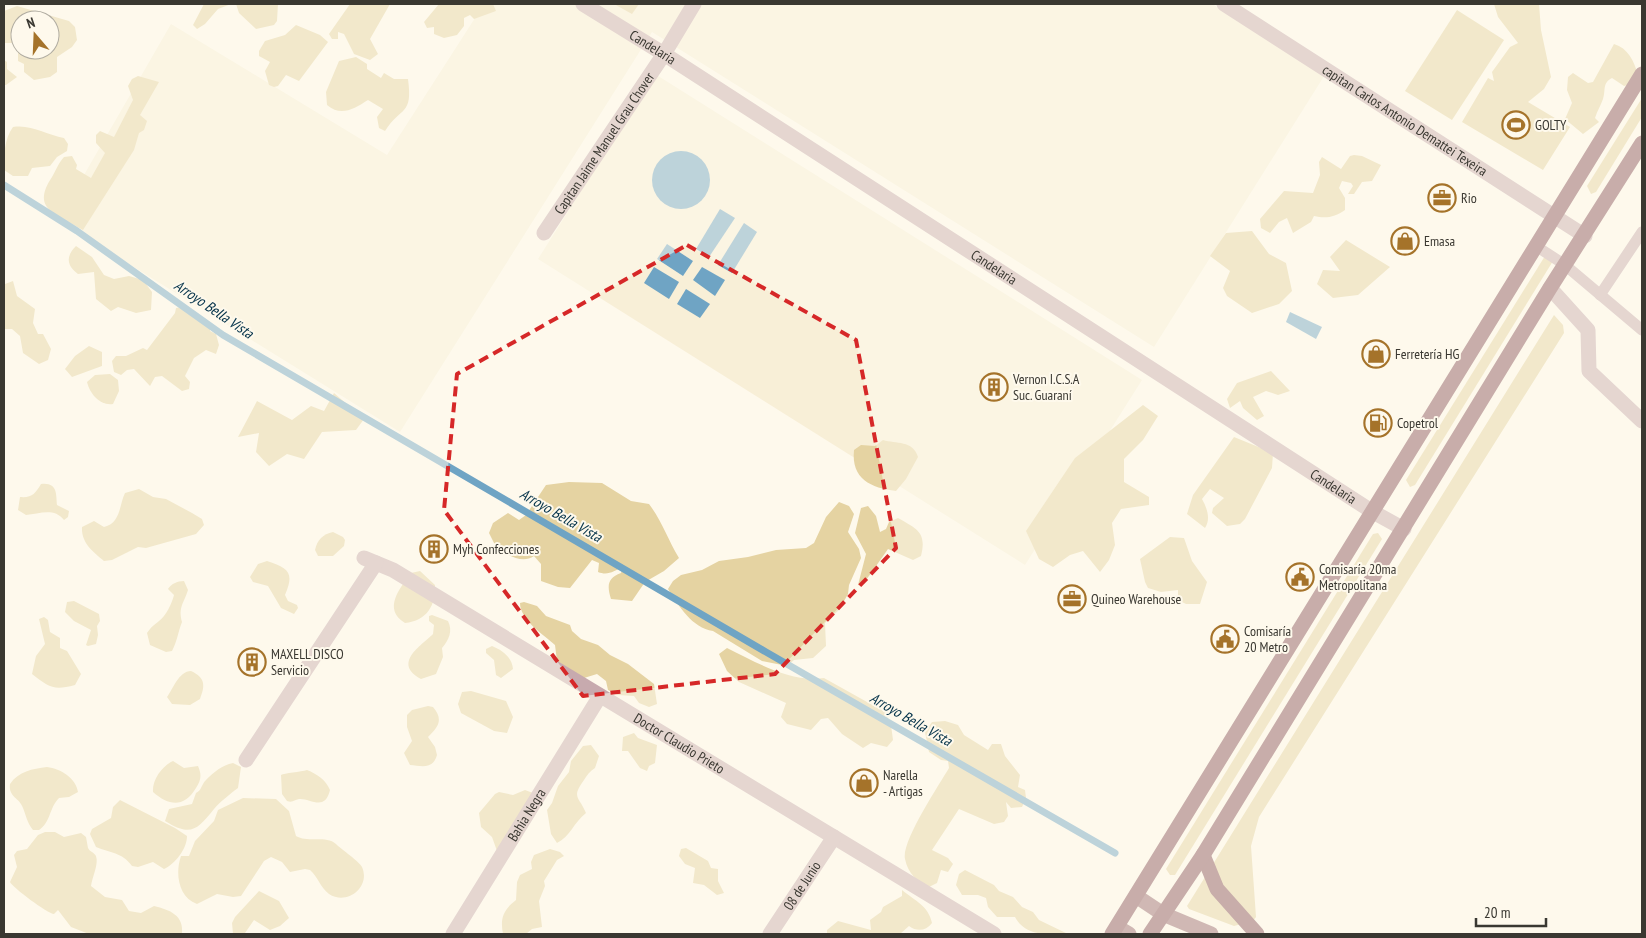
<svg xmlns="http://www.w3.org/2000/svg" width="1646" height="938" font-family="'PT Sans Narrow',sans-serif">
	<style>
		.built { fill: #f8efd7 }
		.green { fill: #e5d3a2; fill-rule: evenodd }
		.water { fill: #6fa4c4 }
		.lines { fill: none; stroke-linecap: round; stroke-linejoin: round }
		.stream { stroke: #6fa4c4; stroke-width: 7 }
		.lane { stroke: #c7aaae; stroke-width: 11 }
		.street { stroke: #c7aaae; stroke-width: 15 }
		.primary { stroke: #99696f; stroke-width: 15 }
		.highway { stroke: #875159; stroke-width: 15 }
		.marked { fill: none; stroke: #d62828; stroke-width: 4; stroke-dasharray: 10 6; stroke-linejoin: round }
		.labels { text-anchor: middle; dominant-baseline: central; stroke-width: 4; stroke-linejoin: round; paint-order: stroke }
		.street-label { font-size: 14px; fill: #3a3831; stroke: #fef9ec }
		.poi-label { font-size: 14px; fill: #3a3831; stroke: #fef9ec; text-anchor: start }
		.water-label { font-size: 15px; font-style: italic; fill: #05334a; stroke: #fef9ec }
	</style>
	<rect width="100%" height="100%" fill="#fef9ec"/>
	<g class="built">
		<path d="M484 4H1212L1326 73 1154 347 652 32 400 432 58 220 171 24 387 155Z"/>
		<path d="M655 74 1142 380 1025 565 538 259Z"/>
	</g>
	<g class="green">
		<path d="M204 4H231L218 9 205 24 197 29 193 25Z"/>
		<path d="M232 4H278L277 21 274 25 256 29 239 13 236 4Z"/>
		<path d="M350 4H390L370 39 378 54 370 60 354 54 344 34 338 32V39H332L329 34Z"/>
		<path d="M439 4H493L496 11 474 19 470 15 464 18V26L457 35 444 38 434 34V27L427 28 424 22Z"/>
		<path d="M614 4H639L632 14Z"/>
		<path d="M1494 4H1539L1541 30 1551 77 1544 89 1528 102 1570 127 1543 170 1462 122 1488 78 1494 81 1492 72 1510 47 1518 43 1498 17Z"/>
		<path d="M17 6 69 21 75 27 77 40 72 47 57 57V72L50 77 34 80 24 72V64L18 61V48L14 43H4V11ZM20 20H50V50H20Z"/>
		<path d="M1457 10 1504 40 1452 120 1405 91Z"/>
		<path d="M296 25 320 35 328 42 299 81 286 75 278 86 274 87 269 85 265 71 270 62 259 56V51L265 41 285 35Z"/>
		<path d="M1614 44C1628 48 1634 61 1638 75L1628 85 1624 86 1612 78C1602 83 1606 90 1603 99 1601 105 1597 111 1595 118L1599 122 1583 134 1565 119 1572 103 1567 90 1568 77 1573 73 1588 83 1593 82Z"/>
		<path d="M356 57 367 64V69L381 78 384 73 394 79H408C413 116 401 106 385 131L379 128 377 117 383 109 368 100C354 109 341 117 327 105L326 92 339 61Z"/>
		<path d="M4 60 7 62V69L17 77 6 85H4Z"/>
		<path d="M138 76 159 82 140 115 147 121 144 130 139 133 134 150 83 230C57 214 30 210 52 177 56 170 58 164 64 157L72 156 77 165 76 169 91 178 105 153 96 143V135L100 131 114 137 133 100 128 86 132 79Z"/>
		<path d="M1642 98V117L1596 192 1591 194 1587 186Z"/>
		<path d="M13 127C31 124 47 135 64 138L68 144 67 151 57 157 50 166 32 168 28 176H13L4 170C4 156 4 139 13 127Z"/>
		<path d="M1354 155 1362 156 1381 165 1372 181 1362 182 1354 194H1348L1353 186 1351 183 1342 181 1339 188 1345 198V210C1335 217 1326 219 1314 216L1311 222 1293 233 1287 218 1279 222 1270 233 1261 228 1260 219 1284 191 1313 193 1320 175 1319 162 1322 157 1341 169 1350 156Z"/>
		<path d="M1252 231 1269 254 1286 263 1292 291 1279 304 1252 313 1227 296 1223 288 1230 271 1210 256 1226 233Z"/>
		<path d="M1346 240 1390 267 1358 295 1333 298 1317 284 1323 270 1340 271 1330 257Z"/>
		<path d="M76 246 92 257 104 275 114 279 129 276 143 280 152 292 151 310 136 313 118 307 111 311 96 299 94 272 78 274C66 265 66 256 76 246Z"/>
		<path d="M1545 256 1553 261 1415 485 1410 487 1406 480Z"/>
		<path d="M13 281 17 296 35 309 33 323 38 334H43L51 349 48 360 39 364 23 353 20 336 12 329H4V287L5 284Z"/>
		<path d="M181 307C193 321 198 314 210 325V331L216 334 219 345 216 354 206 350 194 358 185 376 190 382 189 389 182 391 162 376 155 377 150 386 134 369 127 370 121 375 114 372 112 361 116 356H126L143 348 147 350 175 313 176 308Z"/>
		<path d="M1554 315 1563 325 1564 333 1259 817 1251 846 1256 917 1253 921 1234 926 1189 909 1187 906Z"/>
		<path d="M89 346 102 352V366L72 377 65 369 75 356Z"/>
		<path d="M1271 371 1290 391 1278 395 1266 391 1253 397 1264 416 1257 420 1243 408 1240 401 1230 408 1227 399 1237 383Z"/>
		<path d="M110 374 118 380 119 391 113 404C100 406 90 394 87 382L95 375Z"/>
		<path d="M334 393 364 419 356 430 322 432 304 459 287 454 269 466 256 452 259 433 238 437 257 401 292 420 311 406 324 411Z"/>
		<path d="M1143 405 1158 416 1143 440 1124 459V482L1149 497V505L1121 509 1112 523 1115 545 1109 560 1100 572 1083 551 1070 555 1053 567 1039 559 1026 531 1075 458Z"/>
		<path d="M1234 437 1273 453 1272 468 1245 519 1240 524 1227 526 1212 513 1213 508 1224 498 1210 489 1202 499C1207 508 1211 519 1205 528L1187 514 1193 495Z"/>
		<path d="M883 440C896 444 913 440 918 457L906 479 896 491C871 488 851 479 854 450L861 445 875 446Z"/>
		<path d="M569 482 602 483 631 501 649 504C662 521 668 540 679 558L664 571 645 582 632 601 611 599C607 586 607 578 621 573L623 567C614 571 608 576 598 572L599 563 592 560 570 588 558 587 541 581V564L534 556C522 564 509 555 497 549L489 533 493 523 508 513 519 520 526 515 546 485Z"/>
		<path d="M41 484C58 482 56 495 57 505L69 511 68 517 64 520C54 507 39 514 26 515L18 510 20 497C32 498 35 494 41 484Z"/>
		<path d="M139 489 153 497 166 499 192 513 202 519 204 525 196 534 146 548 138 547 112 560 104 561C93 552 81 543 82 527L94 521 104 527C121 523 119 505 125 493Z"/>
		<path d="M839 502 849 506 854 514 848 532 859 549 861 558 849 585 848 594 839 610 825 623 826 646 813 658 794 660 787 666 762 661 713 631C692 628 679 606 668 589L673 581 681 575 702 570 719 561 748 557 776 550 806 548 814 543 826 517Z"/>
		<path d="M868 506 876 516 880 532 886 529 889 522 898 518C917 529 927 532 921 556L913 560 888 549 862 586 858 585 866 554 855 533 861 508Z"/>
		<path d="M333 532 343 537 345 540 344 546 333 556H318L315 550C317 540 323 534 333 532Z"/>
		<path d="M1378 533 1382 539 1175 875H1170L1166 869 1373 534Z"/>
		<path d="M1170 537 1184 538 1192 561 1207 582 1200 604H1186L1178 600V590L1161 592 1148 588 1145 582 1140 559Z"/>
		<path d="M267 561C288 568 295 572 285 595L288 601 297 605 298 608 294 614 281 608 268 586 253 582 250 577 258 564Z"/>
		<path d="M420 571 435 585C436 605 427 621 405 623 382 609 400 588 411 573Z"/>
		<path d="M184 581 188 590C184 603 178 607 182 622 178 632 177 642 172 651L166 652 150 645 147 633C151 627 154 625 159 621 166 616 172 603 174 595L168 589C171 584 177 581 184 581Z"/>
		<path d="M74 601 99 614 100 621 97 626 98 635 96 644 88 646 86 645 91 630 74 621 65 612 67 602Z"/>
		<path d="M524 602 537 606 546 616 570 625 572 631 581 639 598 645 610 655 628 664 654 684 657 704 649 707 639 703 634 696 618 695 608 690 606 681 597 674 584 678 557 661 555 645C544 635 520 620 520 603Z"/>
		<path d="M432 615 448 621C453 631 449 640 442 648L443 657 436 674 421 679C392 663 421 646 433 634L434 625 429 621V616Z"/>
		<path d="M44 617 48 620 50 632 60 638V648L67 651 81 674 75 685C53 691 49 687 32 674L36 656 45 644 39 619Z"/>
		<path d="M492 646C502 650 512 657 513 669L501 678 496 675 494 660 486 653V649Z"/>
		<path d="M727 648C756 662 790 683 824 678L885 712 891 725 893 740 887 747 871 743 863 748 842 734 828 718 821 719 811 730 787 724 781 717 786 703 739 682 727 671 719 654Z"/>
		<path d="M191 671C206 678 205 686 200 699L190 705 172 704 167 697C173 689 179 671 191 671Z"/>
		<path d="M471 691 506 701 513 717 507 733 494 731 461 713 458 704 462 692Z"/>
		<path d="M428 706 433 707C444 720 438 727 428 737L435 747 437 755C433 770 421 766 410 765L404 753 412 741 407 727V715L412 710Z"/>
		<path d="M945 721 958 725 964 735 988 750 992 744H1001L1005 756 1020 775 1018 787 1025 790 1026 798 1022 807 1011 808 1006 802 1008 816 1004 822 994 824 959 809 932 850 948 858 953 864 948 872 941 870 937 883 929 887C917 881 908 874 905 859 901 842 939 785 949 768L948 761 941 760 929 752 925 732 932 722Z"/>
		<path d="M634 733 638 738 657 745 655 763 649 766 647 771 640 768 628 751H622L623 737Z"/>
		<path d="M591 745 599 756 595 768C590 771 587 775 584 780 571 798 579 796 586 813 574 822 570 837 557 843L551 834 547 810 552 803 558 786 569 772 571 761 583 746Z"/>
		<path d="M173 761 184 768 198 766C202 775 201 780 196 788 184 808 169 806 153 792 152 780 162 766 173 761Z"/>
		<path d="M233 763 241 767 238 788C230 794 220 802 214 809 197 830 191 837 165 821L169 809 192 804 196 793C202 790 201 785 206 780 214 772 222 765 233 763Z"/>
		<path d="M47 767C61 769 76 778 78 792L69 797 59 798C49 808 51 822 39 830H33C27 823 26 815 23 808 20 798 8 797 10 784 19 771 32 769 47 767Z"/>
		<path d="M307 770C317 774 326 780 330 790 325 812 310 798 299 799 294 800 293 803 287 801L282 794 281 775C284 773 301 772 307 770Z"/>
		<path d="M525 790 533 793 497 851 492 837 481 827 479 813 495 794 499 792 513 795Z"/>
		<path d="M243 798 276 799 289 811 296 836C308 843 326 835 336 844 342 850 359 861 362 867 371 887 347 906 329 894 320 887 318 877 310 870L305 869 290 872 282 862 271 857 264 861 241 896 233 897 217 894 197 904C178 897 175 873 181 856H189L195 841 214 821 218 810Z"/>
		<path d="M120 800 175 828 187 836C187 849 175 864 164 869L153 862 138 867 132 866C122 852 110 853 96 847L90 834 92 829 111 818 113 807Z"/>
		<path d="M45 832H55L64 837 81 833 86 837 88 848C90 852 94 852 96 856 99 864 92 877 91 886L105 897 122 900 129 911 141 913 154 906C170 910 184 915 182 934H89L71 927 58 910 54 914C48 914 12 887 10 882L17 867 14 855 17 851 27 849 38 835Z"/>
		<path d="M686 848 708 861 711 868 718 869V881L724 893 717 895 704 885 693 883 695 868 685 864 679 856 681 849Z"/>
		<path d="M550 849 560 852 564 856 557 860 544 881 545 886 539 901 542 927 532 929 526 934H503C500 919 503 910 516 900L517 882 520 875 532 869 531 862 534 855Z"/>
		<path d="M965 870 994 885 999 891 1013 897 1022 907 1033 912 1039 920 1068 934C1048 934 1026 937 1015 917H997L988 907 986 898 978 895H962L956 885 959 874Z"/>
		<path d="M902 890C915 901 928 905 932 923 926 931 917 932 909 926L900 934H827V930L838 921 871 930 870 920 881 912 883 907 902 896Z"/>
		<path d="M259 891 279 901 289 918 280 926 270 930 254 920 245 933 233 934 232 923 235 917Z"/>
	</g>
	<g class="water">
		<circle cx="681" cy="180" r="29"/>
		<path d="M720 209 735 218 709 257 696 249Z"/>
		<path d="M744 223 757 232 732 273 718 265Z"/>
		<path d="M667 244 693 261 683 276 657 259Z"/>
		<path d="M654 267 679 282 669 299 644 283Z"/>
		<path d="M702 267 725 280 715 296 693 280Z"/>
		<path d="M686 289 710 304 700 318 677 304Z"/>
		<path d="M1290 312 1322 327 1316 339 1286 322Z"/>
	</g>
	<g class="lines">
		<path class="stream" d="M4 185 77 231 223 335 766 652 1115 853"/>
		<g class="lane">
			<path d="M1536 246 1565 265 1642 330"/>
			<path d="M1600 295 1642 232"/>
		</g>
		<g class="street">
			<path id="s1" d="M583 4 664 54 1373 512 1404 529"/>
			<path id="s2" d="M1224 4 1585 236"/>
			<path id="s3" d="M544 233 664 54 694 4"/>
			<path d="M1550 288 1588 330 1589 371 1642 421"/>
			<path id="s4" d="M364 558 393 570 994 934"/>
			<path d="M246 760 376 563"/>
			<path id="s5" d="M453 934 600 696"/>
			<path id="s6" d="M770 934 834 837"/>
		</g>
		<g class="primary">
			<path d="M1136 896 1163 914 1211 934"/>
			<path d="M1117 927 1129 934"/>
		</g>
		<g class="highway">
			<path d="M1203 855 1217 889 1257 934"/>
			<path d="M1112 934 1642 74"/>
			<path d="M1150 934 1203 855 1550 288 1642 143"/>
		</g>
	</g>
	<path d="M0 0H1646V938H0ZM687 245 856 340 896 548 775 674 583 696 444 510 457 374Z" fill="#fef9ec" fill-opacity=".55" fill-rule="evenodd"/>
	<path class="marked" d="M687 245 856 340 896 548 775 674 583 696 444 510 457 374Z"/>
	<defs>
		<g id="stadium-ring" transform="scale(1.4375)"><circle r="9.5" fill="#fef9ec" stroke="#a5732a" stroke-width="1.5"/><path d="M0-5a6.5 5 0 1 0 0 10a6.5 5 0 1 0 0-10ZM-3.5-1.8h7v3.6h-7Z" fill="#a5732a"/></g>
		<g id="office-ring" transform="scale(1.4375)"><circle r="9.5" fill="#fef9ec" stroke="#a5732a" stroke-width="1.5"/><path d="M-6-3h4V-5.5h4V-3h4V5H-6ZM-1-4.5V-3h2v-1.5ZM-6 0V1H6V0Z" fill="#a5732a"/></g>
		<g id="shop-ring" transform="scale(1.4375)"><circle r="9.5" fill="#fef9ec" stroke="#a5732a" stroke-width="1.5"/><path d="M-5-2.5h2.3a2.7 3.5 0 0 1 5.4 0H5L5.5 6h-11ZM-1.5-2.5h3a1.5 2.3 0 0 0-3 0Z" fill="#a5732a"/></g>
		<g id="building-ring" transform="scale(1.4375)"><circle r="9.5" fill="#fef9ec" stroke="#a5732a" stroke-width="1.5"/><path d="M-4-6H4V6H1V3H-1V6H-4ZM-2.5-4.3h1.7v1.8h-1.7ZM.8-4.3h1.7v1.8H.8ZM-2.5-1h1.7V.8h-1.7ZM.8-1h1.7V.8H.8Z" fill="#a5732a"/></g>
		<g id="fuel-ring" transform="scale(1.4375)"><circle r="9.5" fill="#fef9ec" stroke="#a5732a" stroke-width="1.5"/><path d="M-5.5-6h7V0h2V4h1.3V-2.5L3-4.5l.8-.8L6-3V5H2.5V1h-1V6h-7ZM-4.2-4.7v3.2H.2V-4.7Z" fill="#a5732a"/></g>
		<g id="civic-ring" transform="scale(1.4375)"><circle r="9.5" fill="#fef9ec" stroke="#a5732a" stroke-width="1.5"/><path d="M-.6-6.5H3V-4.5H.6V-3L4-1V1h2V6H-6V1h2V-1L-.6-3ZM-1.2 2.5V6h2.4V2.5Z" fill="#a5732a"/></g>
	</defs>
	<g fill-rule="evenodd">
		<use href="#stadium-ring" x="1516" y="125"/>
		<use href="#office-ring" x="1442" y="198"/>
		<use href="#shop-ring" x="1405" y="241"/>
		<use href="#shop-ring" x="1376" y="354"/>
		<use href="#building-ring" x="994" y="387"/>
		<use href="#fuel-ring" x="1378" y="423"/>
		<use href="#building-ring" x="434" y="549"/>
		<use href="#civic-ring" x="1300" y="577"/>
		<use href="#office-ring" x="1072" y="599"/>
		<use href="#civic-ring" x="1225" y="639"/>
		<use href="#building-ring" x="252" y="662"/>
		<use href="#shop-ring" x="864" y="783"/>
	</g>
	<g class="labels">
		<g class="street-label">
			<text stroke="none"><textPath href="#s1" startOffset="82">Candelaria</textPath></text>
			<text stroke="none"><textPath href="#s2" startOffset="215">capitan Carlos Antonio Demattei Texeira</textPath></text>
			<text stroke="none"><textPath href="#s3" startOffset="108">Capitan Jaime Manuel Grau Chover</textPath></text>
			<text stroke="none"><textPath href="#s1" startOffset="488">Candelaria</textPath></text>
			<text stroke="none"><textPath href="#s1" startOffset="892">Candelaria</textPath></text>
			<text stroke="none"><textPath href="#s4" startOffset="366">Doctor Claudio Prieto</textPath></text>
			<text stroke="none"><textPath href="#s5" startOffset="140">Bahia Negra</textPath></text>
			<text stroke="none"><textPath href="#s6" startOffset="58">08 de Junio</textPath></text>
		</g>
		<g class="poi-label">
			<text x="1535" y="125">GOLTY</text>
			<text x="1461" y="198">Rio</text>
			<text x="1424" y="241">Emasa</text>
			<text x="1395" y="354">Ferretería HG</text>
			<text x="1013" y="379">Vernon I.C.S.A<tspan x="1013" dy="16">Suc. Guaraní</tspan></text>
			<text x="1397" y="423">Copetrol</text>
			<text x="453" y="549">Myh Confecciones</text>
			<text x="1319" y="569">Comisaría 20ma<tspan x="1319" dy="16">Metropolitana</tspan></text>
			<text x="1091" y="599">Quineo Warehouse</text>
			<text x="1244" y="631">Comisaría<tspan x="1244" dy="16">20 Metro</tspan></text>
			<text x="271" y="654">MAXELL DISCO<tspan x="271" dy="16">Servicio</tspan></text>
			<text x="883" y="775">Narella<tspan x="883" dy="16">- Artigas</tspan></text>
		</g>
		<g class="water-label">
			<text transform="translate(214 309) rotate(34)">Arroyo Bella Vista</text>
			<text transform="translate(561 515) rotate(30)">Arroyo Bella Vista</text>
			<text transform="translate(911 719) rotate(30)">Arroyo Bella Vista</text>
		</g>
	</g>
	<rect width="1646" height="938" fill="none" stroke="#3a3831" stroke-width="10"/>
	<g transform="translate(35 35) rotate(341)"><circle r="24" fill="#fef9ec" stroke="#b0aca1"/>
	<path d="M0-4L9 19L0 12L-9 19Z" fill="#a5732a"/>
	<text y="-8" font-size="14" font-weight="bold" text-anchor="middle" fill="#3a3831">N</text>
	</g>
	<path d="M1476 918v8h70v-8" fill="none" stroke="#3a3831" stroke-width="2.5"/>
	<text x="1484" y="918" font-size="15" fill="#3a3831" stroke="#fef9ec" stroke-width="4" paint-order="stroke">20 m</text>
</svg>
